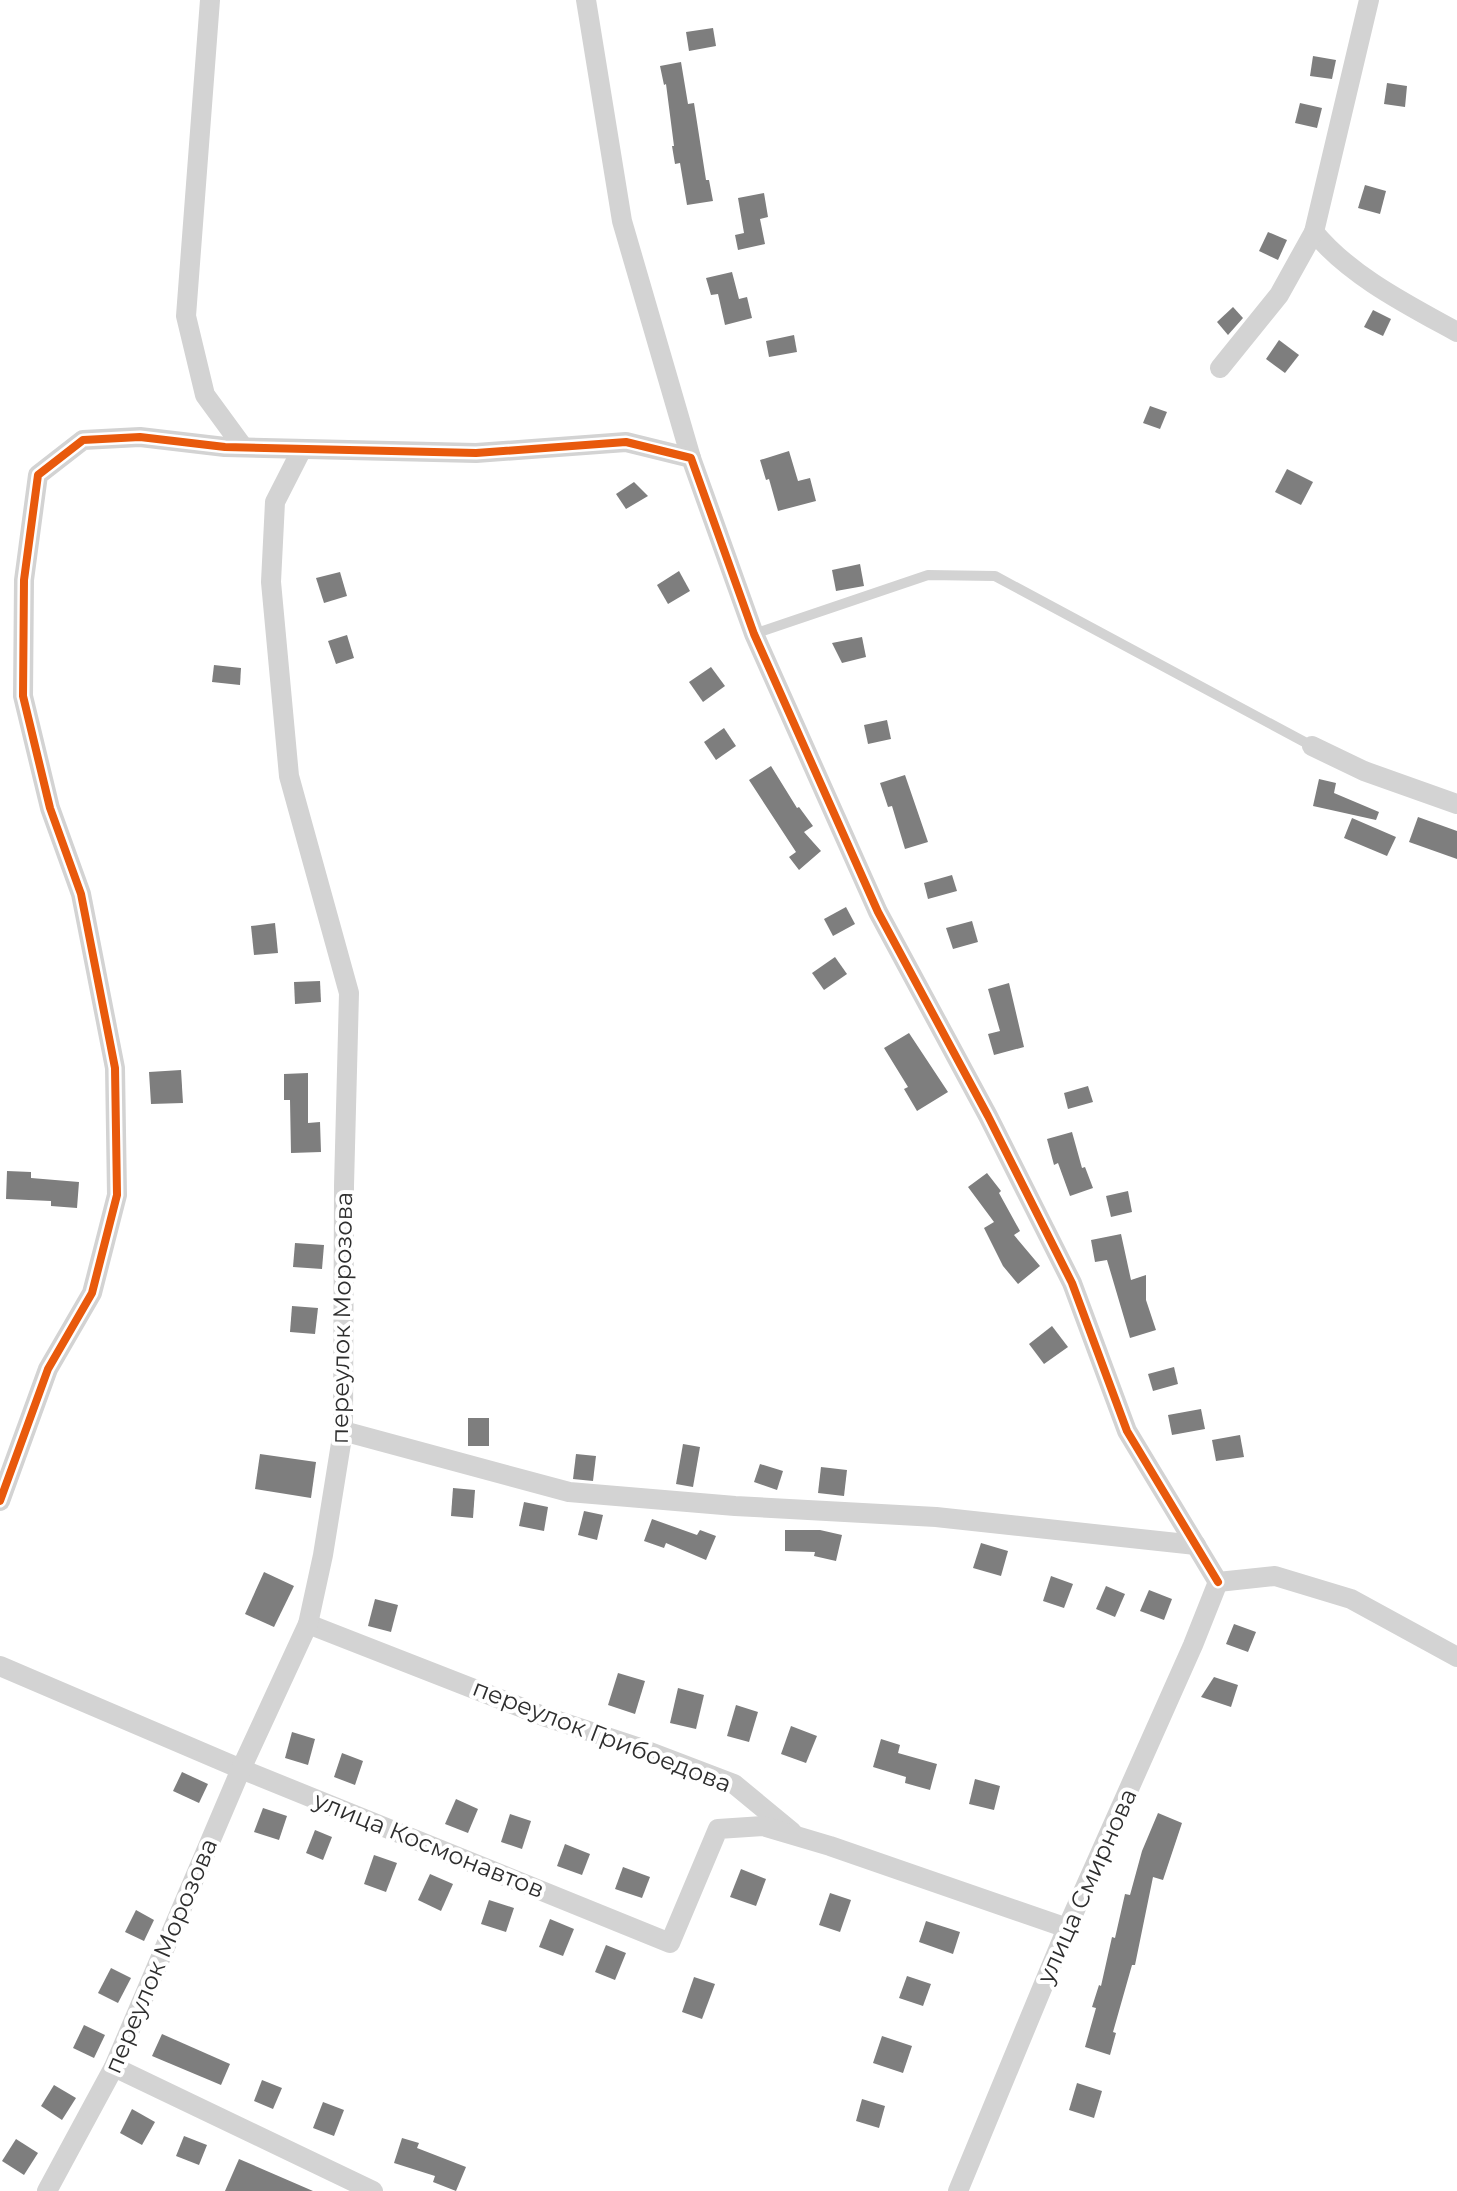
<svg xmlns="http://www.w3.org/2000/svg" width="1457" height="2191" viewBox="0 0 1457 2191" font-family="Montserrat,sans-serif">
<rect width="100%" height="100%" fill="#fff"/>
<g fill="#7e7e7e">
<path d="M713 28 716 46 689 51 686 32Z"/>
<path d="M1313 56 1336 60 1332 79 1310 76Z"/>
<path d="M681 62 688 104 694 103 706 180H709L713 201 687 205 680 163 675 164 672 146H674L666 84 664 85 660 66Z"/>
<path d="M1387 83 1407 86 1405 107 1384 104Z"/>
<path d="M1300 103 1322 108 1317 128 1295 123Z"/>
<path d="M1365 185 1386 191 1380 214 1358 208Z"/>
<path d="M764 193 768 217 760 219 765 244 738 250 735 235 744 233 738 198Z"/>
<path d="M1268 232 1287 240 1278 260 1259 251Z"/>
<path d="M732 272 739 299 747 297 752 318 725 325 718 294 711 295 706 278Z"/>
<path d="M1233 307 1243 318 1228 335 1217 322Z"/>
<path d="M1373 310 1391 319 1383 336 1364 327Z"/>
<path d="M794 335 797 352 769 357 766 341Z"/>
<path d="M1279 340 1299 355 1285 373 1266 359Z"/>
<path d="M1150 406 1167 412 1160 429 1143 423Z"/>
<path d="M789 451 798 481 810 478 816 501 778 511 769 479 766 480 760 460Z"/>
<path d="M1287 469 1313 482 1301 505 1275 492Z"/>
<path d="M634 482 648 496 626 509 616 494Z"/>
<path d="M860 564 864 586 836 591 832 570Z"/>
<path d="M679 571 690 591 668 604 657 585Z"/>
<path d="M340 572 347 596 324 603 316 578Z"/>
<path d="M347 635 354 658 336 664 328 641Z"/>
<path d="M862 637 866 657 842 663 832 643Z"/>
<path d="M214 665 241 668 240 685 212 682Z"/>
<path d="M711 667 725 686 703 702 689 682Z"/>
<path d="M887 720 891 739 868 744 864 725Z"/>
<path d="M724 728 736 746 716 760 704 742Z"/>
<path d="M771 766 797 808 799 807 813 826 804 832 821 851 799 870 789 857 796 852 749 780Z"/>
<path d="M905 775 928 842 905 849 892 806 888 807 880 783Z"/>
<path d="M1319 779 1336 783 1334 793 1379 812 1376 820 1313 806Z"/>
<path d="M1418 817 1457 831V859L1409 842Z"/>
<path d="M1352 818 1396 837 1387 856 1344 838Z"/>
<path d="M952 875 957 891 928 899 924 883Z"/>
<path d="M846 907 855 924 833 936 824 919Z"/>
<path d="M972 921 978 942 953 949 946 928Z"/>
<path d="M275 923 278 953 254 955 251 926Z"/>
<path d="M835 957 847 974 824 990 812 973Z"/>
<path d="M320 981 321 1002 295 1004 294 982Z"/>
<path d="M1009 983 1024 1047 994 1055 988 1034 1000 1031 988 989Z"/>
<path d="M909 1033 948 1092 917 1111 904 1089 908 1087 884 1048Z"/>
<path d="M181 1070 183 1103 151 1104 149 1072Z"/>
<path d="M308 1073V1123L320 1122 321 1152 291 1153 290 1100H284V1074Z"/>
<path d="M1088 1086 1093 1102 1068 1109 1064 1093Z"/>
<path d="M1072 1132 1082 1168 1085 1167 1093 1188 1070 1196 1058 1163 1054 1165 1047 1139Z"/>
<path d="M7 1171 31 1172V1178L79 1182 77 1208 51 1206V1201L6 1199Z"/>
<path d="M987 1173 1001 1191 999 1193 1020 1231 1014 1235 1040 1266 1018 1284 1003 1266 984 1228 994 1222 968 1187Z"/>
<path d="M1128 1191 1132 1212 1111 1217 1106 1196Z"/>
<path d="M1121 1234 1131 1280 1146 1275V1300L1156 1330 1130 1338 1107 1260 1095 1262 1091 1240Z"/>
<path d="M295 1243 324 1245 322 1269 293 1267Z"/>
<path d="M292 1306 318 1308 315 1334 290 1332Z"/>
<path d="M1052 1326 1068 1347 1044 1364 1029 1344Z"/>
<path d="M1174 1367 1178 1384 1153 1391 1148 1374Z"/>
<path d="M1201 1409 1205 1429 1172 1435 1168 1415Z"/>
<rect x="468" y="1418" width="21" height="28"/>
<path d="M1240 1435 1244 1457 1216 1461 1212 1440Z"/>
<path d="M683 1444 700 1447 693 1487 676 1484Z"/>
<path d="M260 1454 316 1462 311 1498 255 1489Z"/>
<path d="M576 1454 596 1456 593 1481 573 1479Z"/>
<path d="M760 1464 783 1471 777 1490 754 1482Z"/>
<path d="M821 1467 847 1470 844 1496 818 1493Z"/>
<path d="M453 1488 475 1490 473 1518 451 1516Z"/>
<path d="M524 1502 548 1507 544 1531 519 1526Z"/>
<path d="M584 1511 603 1515 597 1540 578 1535Z"/>
<path d="M652 1519 697 1535 700 1530 716 1536 706 1560 666 1543 664 1548 644 1541Z"/>
<path d="M785 1530H820L842 1535 836 1561 814 1556 815 1552 785 1551Z"/>
<path d="M981 1543 1008 1551 1001 1576 973 1568Z"/>
<path d="M264 1572 294 1586 274 1627 245 1614Z"/>
<path d="M1051 1576 1073 1584 1064 1608 1043 1601Z"/>
<path d="M1106 1586 1125 1594 1115 1617 1096 1609Z"/>
<path d="M1149 1590 1172 1599 1164 1620 1140 1611Z"/>
<path d="M375 1599 398 1605 391 1632 368 1626Z"/>
<path d="M1234 1624 1256 1632 1248 1652 1226 1644Z"/>
<path d="M618 1673 645 1681 635 1714 608 1705Z"/>
<path d="M1214 1677 1238 1685 1231 1707 1201 1697Z"/>
<path d="M678 1688 704 1695 696 1729 670 1723Z"/>
<path d="M736 1705 758 1712 749 1742 727 1736Z"/>
<path d="M791 1726 817 1736 806 1763 781 1754Z"/>
<path d="M292 1732 315 1739 308 1765 285 1758Z"/>
<path d="M881 1739 900 1745 898 1753 937 1764 930 1790 905 1783 906 1777 873 1767Z"/>
<path d="M342 1753 363 1761 355 1785 334 1777Z"/>
<path d="M182 1772 208 1784 199 1803 173 1791Z"/>
<path d="M975 1779 1000 1786 994 1810 969 1804Z"/>
<path d="M456 1799 478 1809 468 1833 445 1824Z"/>
<path d="M263 1808 287 1816 279 1840 254 1832Z"/>
<path d="M1158 1813 1182 1823 1163 1880 1153 1877 1135 1965H1132L1113 2032 1116 2033 1110 2055 1085 2047 1096 2008 1092 2007 1099 1985 1101 1986 1112 1937 1115 1938 1125 1894 1130 1895 1142 1851Z"/>
<path d="M510 1814 531 1821 522 1849 501 1842Z"/>
<path d="M315 1830 332 1837 323 1860 306 1853Z"/>
<path d="M565 1844 590 1854 582 1875 557 1866Z"/>
<path d="M374 1855 397 1863 386 1892 364 1884Z"/>
<path d="M623 1867 650 1877 642 1898 615 1889Z"/>
<path d="M741 1869 766 1879 756 1906 730 1897Z"/>
<path d="M430 1874 453 1884 441 1911 418 1900Z"/>
<path d="M830 1893 851 1900 840 1932 819 1925Z"/>
<path d="M489 1900 514 1908 506 1932 481 1924Z"/>
<path d="M136 1910 154 1920 144 1941 125 1932Z"/>
<path d="M550 1919 574 1929 563 1956 539 1947Z"/>
<path d="M926 1921 960 1932 953 1954 919 1942Z"/>
<path d="M606 1945 626 1953 615 1980 595 1972Z"/>
<path d="M111 1968 131 1978 118 2003 98 1993Z"/>
<path d="M907 1976 931 1984 923 2006 899 1998Z"/>
<path d="M694 1977 715 1984 702 2019 682 2012Z"/>
<path d="M84 2025 105 2035 94 2058 73 2048Z"/>
<path d="M162 2034 230 2064 221 2085 152 2056Z"/>
<path d="M882 2036 912 2046 903 2073 873 2063Z"/>
<path d="M262 2080 282 2088 273 2109 254 2101Z"/>
<path d="M1077 2083 1102 2091 1094 2118 1069 2110Z"/>
<path d="M54 2085 76 2098 62 2120 41 2106Z"/>
<path d="M862 2099 885 2106 879 2128 856 2121Z"/>
<path d="M323 2102 344 2110 334 2136 313 2128Z"/>
<path d="M132 2109 155 2122 142 2145 120 2133Z"/>
<path d="M184 2136 207 2145 199 2165 176 2156Z"/>
<path d="M402 2138 419 2143 417 2148 466 2167 456 2191 433 2182 435 2176 394 2163Z"/>
<path d="M16 2139 38 2153 24 2175 2 2161Z"/>
<path d="M239 2159 313 2191H225Z"/>
</g>
<g fill="none" stroke-linecap="round" stroke-linejoin="round">
<path stroke="#d3d3d3" stroke-width="10" d="M754 634 928 575 995 576 1312 746"/>
<g stroke="#d3d3d3" stroke-width="20">
<path d="M210 0 186 316 205 395 243 447"/>
<path d="M586 0 622 221 691 458"/>
<path d="M1369 0 1314 232C1350 276 1408 305 1457 332"/>
<path d="M1220 368 1279 295 1314 232"/>
<path d="M1312 746 1364 771 1457 804"/>
<path d="M343 1431 569 1492 735 1506 936 1517 1196 1545"/>
<path d="M0 1501 48 1369 92 1293 117 1195 115 1068 81 894 50 808 23 696 24 580 38 475 83 440 140 437 225 447 476 453 626 442 691 458 754 634 878 912 988 1116 1072 1283 1127 1431 1218 1582"/>
<path d="M1218 1582 1275 1576 1351 1599 1457 1657"/>
<path d="M308 1624 543 1716 637 1747 734 1784 792 1832"/>
<path d="M0 1666 241 1769 670 1943 718 1829 763 1826 830 1846 1067 1928"/>
<path d="M114 2067 373 2191"/>
<path d="M47 2191 114 2067 241 1769 308 1624 323 1555 343 1431 344 1186 349 993 289 776 271 582 275 502 302 449"/>
<path d="M958 2191 1067 1928 1193 1645 1218 1582"/>
</g>
<defs>
<path id="cycleway" d="M0 1501 48 1369 92 1293 117 1195 115 1068 81 894 50 808 23 696 24 580 38 475 83 440 140 437 225 447 476 453 626 442 691 458 754 634 878 912 988 1116 1072 1283 1127 1431 1218 1582"/>
</defs>
<use href="#cycleway" stroke="#fff" stroke-width="13"/>
<use href="#cycleway" stroke="#e8590c" stroke-width="8"/>
</g>
<g text-anchor="middle" stroke-width="8" stroke-linejoin="round" paint-order="stroke">
<g font-size="24" fill="#2e2e2e" stroke="#fff">
<text transform="translate(342 1318) rotate(-89)" y="8">переулок Морозова</text>
<text transform="translate(602 1736) rotate(21)" y="8">переулок Грибоедова</text>
<text transform="translate(429 1845) rotate(22)" y="8">улица Космонавтов</text>
<text transform="translate(1087 1886) rotate(-66)" y="8">улица Смирнова</text>
<text transform="translate(161 1956) rotate(-67)" y="8">переулок Морозова</text>
</g>
</g>
</svg>
